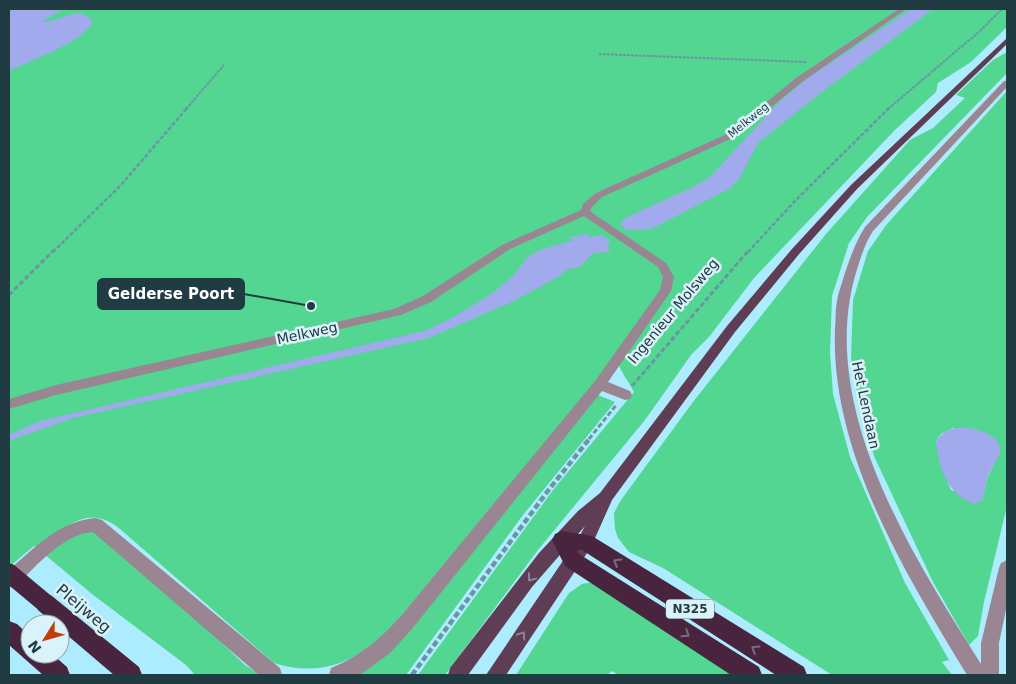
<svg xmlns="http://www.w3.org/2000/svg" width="1016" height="684" viewBox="0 0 1016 684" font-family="'DejaVu Sans',sans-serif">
<rect width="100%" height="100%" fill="#adecfe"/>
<g fill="#52d692" fill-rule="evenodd">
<path d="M61 9H1007V27L971 62 938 83 936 92 895 130 754 278 709 337 691 355 645 420 538 550 445 675H418L553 490 634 392C629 382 622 374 618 363L673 278 665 264 660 267 664 275 662 288 602 374 396 622C363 659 324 679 274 663L120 529C88 502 64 528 38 549L34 546 9 567V40Z"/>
<path d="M1007 52V73L867 217 849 243 832 296 830 353 833 394 850 457 905 583 949 660 942 662 952 675H832L663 568 629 552 618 538 615 529 614 513 621 500 693 402 826 234 910 140 933 128 965 98 956 95 993 60Z"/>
<path d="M1007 91V506L984 602 978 636 969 645 933 582 874 456 858 399 851 359 853 300 868 251 887 224ZM953 428 1000 452 988 476 982 500 951 490 943 469 936 441 941 434Z"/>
<path d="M598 395 615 402 523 515 406 675H352L365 669Z"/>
<path d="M97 531 187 610 245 665 260 675H195L186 665 92 594 44 554 77 532Z"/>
<path d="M593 582 610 588 747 675H618L612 671 607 675H516L569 593 582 584Z"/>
</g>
<g fill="#a0aaed">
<path d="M9 9H62L43 22C56 24 82 2 92 22 86 41 27 62 9 71Z"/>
<path d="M911 9H933L818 95 758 143 739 179 729 189 651 229 627 230 620 225 625 218 693 187 710 177 781 100 811 76Z"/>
<path d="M586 234 591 237 602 235 610 241 607 248 611 252 593 253 581 266 566 270 560 276 514 301 429 338 73 418 9 441V435L40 421 424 331C450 321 493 295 513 276 520 269 522 261 531 255 545 247 560 244 575 240L567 238Z"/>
<path d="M964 427C976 429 1002 434 1000 452 999 458 992 467 989 473 986 481 985 492 982 500L975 504C947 495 939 468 936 441 943 431 951 428 964 427Z"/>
</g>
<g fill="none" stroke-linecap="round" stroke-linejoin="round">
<g stroke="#6996a2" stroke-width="2" stroke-dasharray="3 1" stroke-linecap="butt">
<path d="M599 54 806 62"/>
<path d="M186 109 224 65"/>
<path d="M888 109 980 31 1002 9"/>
</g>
<g stroke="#6996a2" stroke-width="2.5" stroke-dasharray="4 2" stroke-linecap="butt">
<path d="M53 252 121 185 187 108"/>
<path d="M748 252 795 201 889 108"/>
</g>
<g stroke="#6996a2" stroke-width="3" stroke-dasharray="5 2.5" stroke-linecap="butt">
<path d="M9 295 54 250"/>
<path d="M632 386 749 250"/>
<path d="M589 439 617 404"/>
</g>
<path stroke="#6996a2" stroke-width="4.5" stroke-dasharray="6 3" stroke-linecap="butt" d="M412 675 547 492 590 438"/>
<g fill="#9a8693" fill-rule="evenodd">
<path d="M899 9H906L802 82 735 137 602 197 592 207 590 211 594 214 666 263 674 277 671 291 608 382 630 391 632 395 630 399 625 400 602 391 412 629 390 653 364 672 359 675H329L331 668C359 657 380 639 400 617L595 381 660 290 663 277 658 267 584 216 510 249 431 302 401 315 56 395 9 409V399L56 385 394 309 423 296 502 245 581 210 583 204 596 193 729 133 796 78Z"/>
<path d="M1004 81H1007V87L873 231C864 245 860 260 855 276 818 410 913 556 981 664V643L999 568 1001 563 1007 560V605L999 643V675H967C905 573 830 452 835 328 836 319 835 310 837 301 838 293 842 284 844 276 850 258 855 243 865 227Z"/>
<path d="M96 518 102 520 280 668 282 675H259L93 532C63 534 36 566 16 586L9 587V570C34 548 61 520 96 518Z"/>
</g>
<path fill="#5e3d55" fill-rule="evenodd" d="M1007 38V44L857 189 800 253 735 332 612 500 591 547 506 675H486L579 537 585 526 532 587 468 675H448L450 668 539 553 578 511 600 493 727 326 792 249 851 185Z"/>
<g fill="#48243f" fill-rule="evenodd">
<path d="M562 531 592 536 804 667 807 675H776L582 550H577L579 554 759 667 762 675H731L565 566 552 540 555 534Z"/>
<path d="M45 593 52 596 139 667 142 675H114L60 629V624H54L38 610 35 603 38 596Z"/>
<path d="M9 621 17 624 30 636V654H52L67 667 70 675H43L9 645Z"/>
</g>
<path stroke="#48243f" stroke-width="19" d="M9 573 45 603"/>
</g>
<defs><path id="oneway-chevron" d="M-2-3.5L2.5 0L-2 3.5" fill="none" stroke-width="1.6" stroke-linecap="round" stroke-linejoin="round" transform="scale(1.25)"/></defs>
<g stroke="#7b6c80">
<use href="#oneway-chevron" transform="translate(617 562) rotate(-148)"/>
<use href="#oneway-chevron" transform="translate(686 634) rotate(33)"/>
<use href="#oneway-chevron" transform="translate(755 649) rotate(-148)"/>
</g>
<g stroke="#908597">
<use href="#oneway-chevron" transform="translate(531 578) rotate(127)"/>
<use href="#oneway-chevron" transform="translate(522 635) rotate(-56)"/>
</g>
<g text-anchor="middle" stroke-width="5" stroke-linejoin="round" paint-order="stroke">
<g font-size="11" fill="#213b42" stroke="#daf2f9">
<text transform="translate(748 120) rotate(-39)" y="4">Melkweg</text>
</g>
<rect fill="#daf2f9" stroke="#587279" stroke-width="1" x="666" y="599.5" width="48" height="19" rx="4"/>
<g font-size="12" font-weight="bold" fill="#213b42">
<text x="690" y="613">N325</text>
</g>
<g font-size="14" fill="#213b42" stroke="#daf2f9">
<text transform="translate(673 311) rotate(-50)" y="5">Ingenieur Molsweg</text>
<text transform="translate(307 333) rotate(-12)" y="5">Melkweg</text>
<text transform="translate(866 405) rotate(78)" y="5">Het Lendaan</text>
</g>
<g font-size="16" fill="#213b42" stroke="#daf2f9">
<text transform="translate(84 608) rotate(40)" y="6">Pleijweg</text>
</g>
</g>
<path fill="none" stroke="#213b42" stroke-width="2" d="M311 306L244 294"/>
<circle fill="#213b42" stroke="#daf2f9" stroke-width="2" cx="311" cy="306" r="5"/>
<rect fill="#213b42" stroke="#213b42" stroke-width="2" x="98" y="279" width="146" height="30" rx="5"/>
<g font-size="15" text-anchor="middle" font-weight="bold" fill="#fff">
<text x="171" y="299">Gelderse Poort</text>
</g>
<rect width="1016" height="684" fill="none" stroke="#213b42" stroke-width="20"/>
<g transform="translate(45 639) rotate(233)"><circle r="24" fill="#daf2f9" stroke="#90a9b0"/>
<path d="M0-4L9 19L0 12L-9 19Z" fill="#c43c08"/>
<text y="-8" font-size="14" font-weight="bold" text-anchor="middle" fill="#213b42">N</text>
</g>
</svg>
